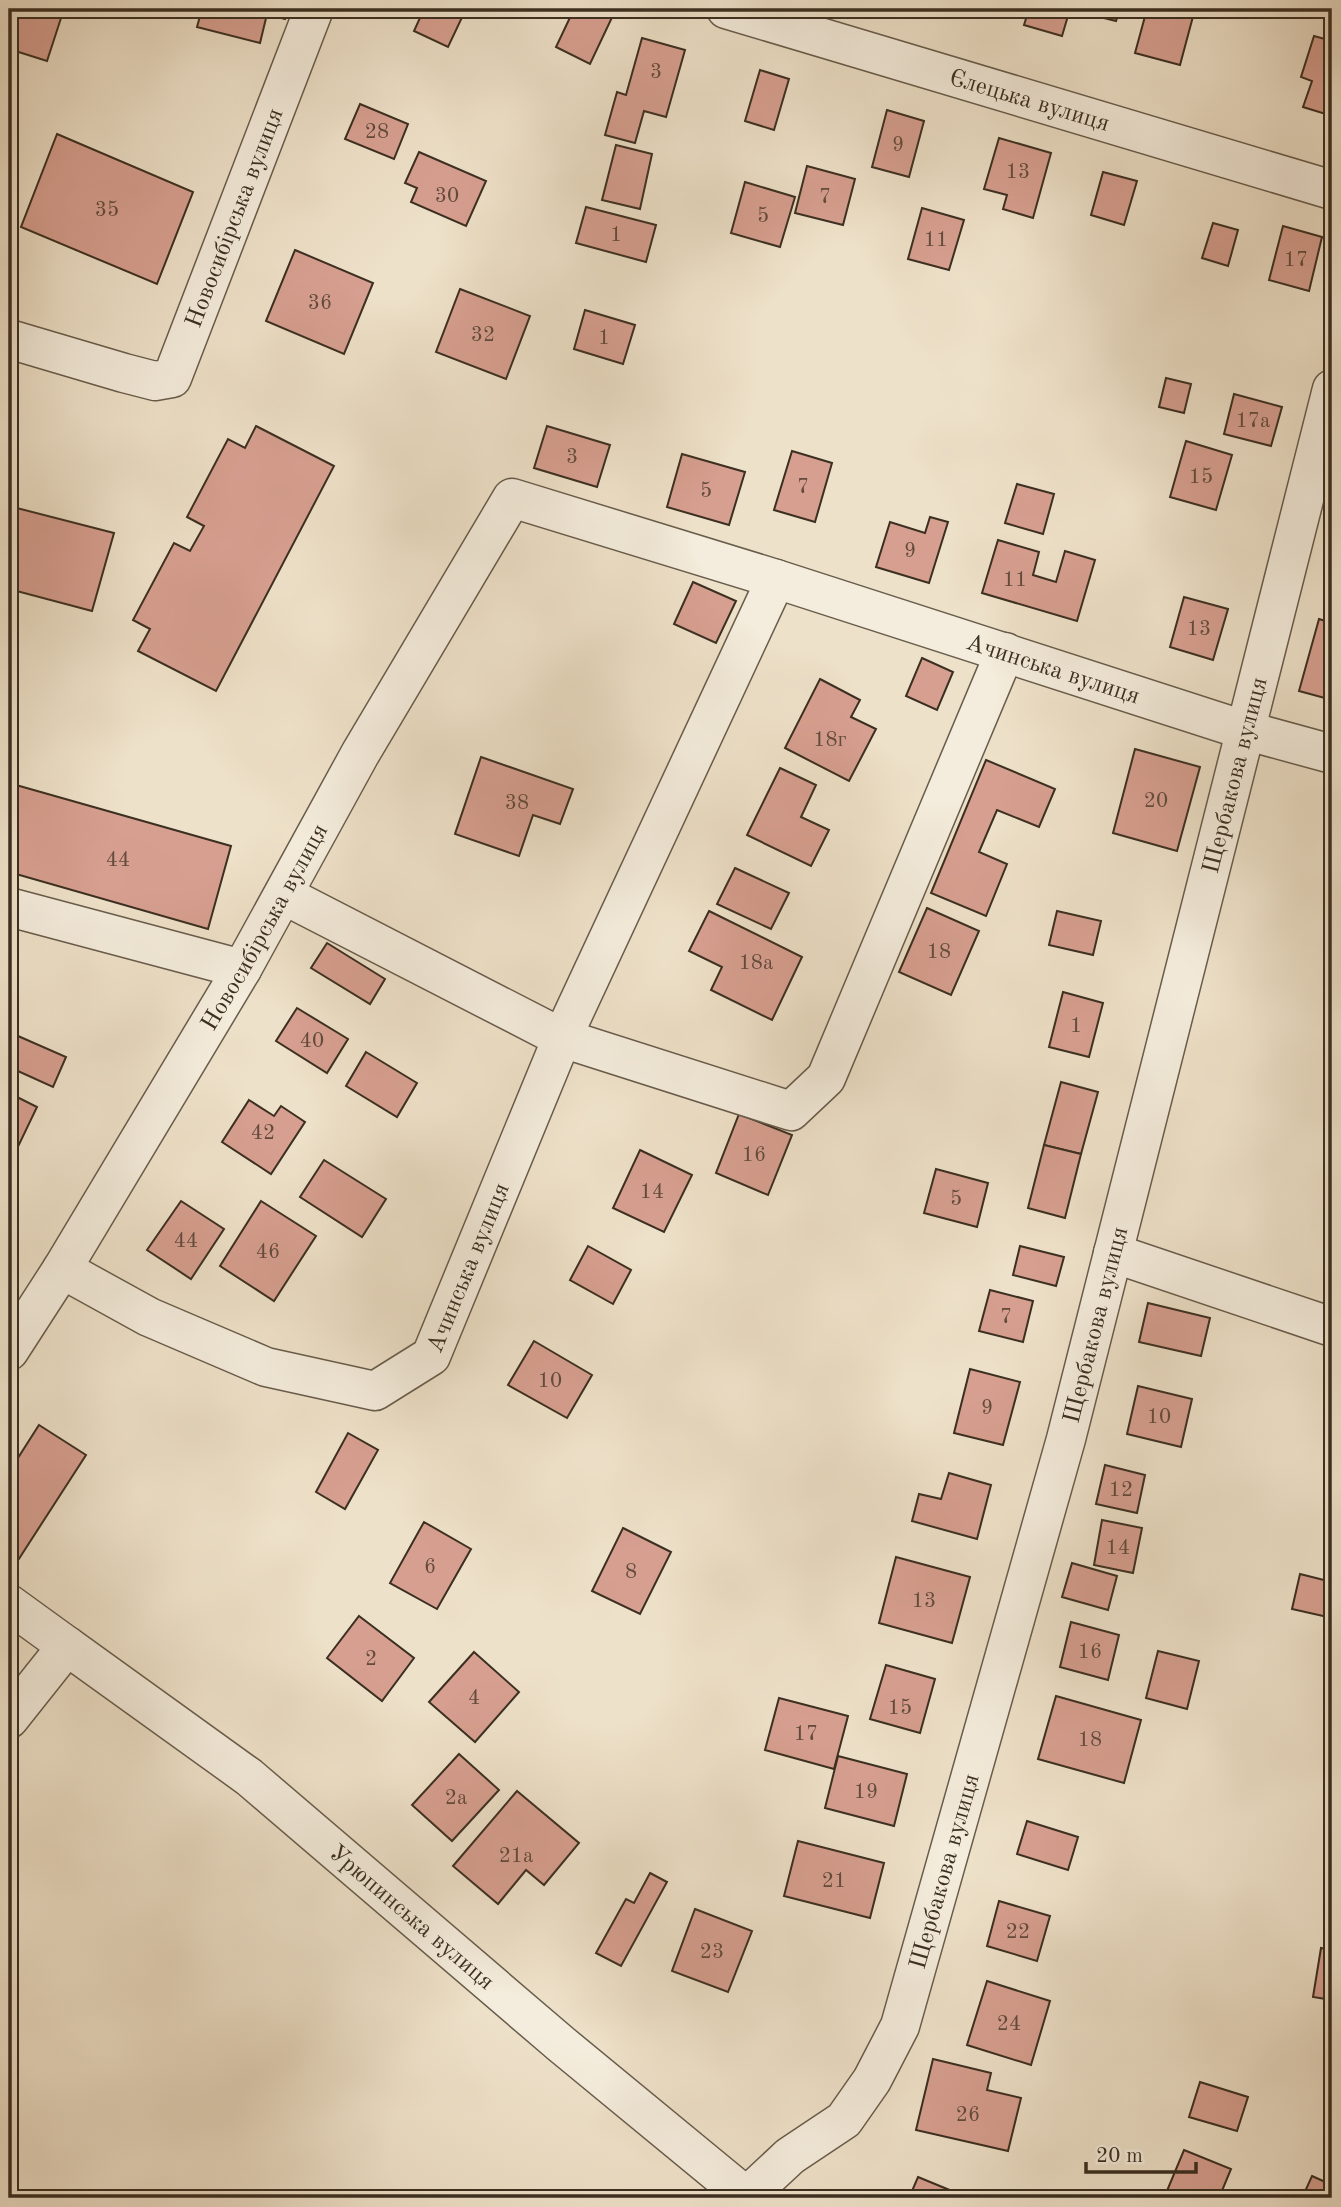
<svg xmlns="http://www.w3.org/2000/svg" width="1341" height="2207" viewBox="0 0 1341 2207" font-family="'Old Standard TT',serif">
<rect width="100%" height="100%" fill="#eee1c9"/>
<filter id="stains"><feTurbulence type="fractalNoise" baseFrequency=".00286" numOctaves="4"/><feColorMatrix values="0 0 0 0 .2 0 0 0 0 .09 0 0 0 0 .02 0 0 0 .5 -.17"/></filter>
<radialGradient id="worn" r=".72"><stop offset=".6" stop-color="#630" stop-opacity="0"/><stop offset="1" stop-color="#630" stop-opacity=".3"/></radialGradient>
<g fill="#d79f90" stroke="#3b2f21" stroke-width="2">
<path d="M9 9H53L63 12 47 61 9 49Z"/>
<path d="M202 9H288L285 19 267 14 260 43 197 27Z"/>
<path d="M424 9H466L448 47 414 31Z"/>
<path d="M574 9H616L590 64 556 47Z"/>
<path d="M1029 9H1070L1062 36 1024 25Z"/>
<path d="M1089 9H1120L1116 21 1088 14Z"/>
<path d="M1147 9H1195L1180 65 1135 53Z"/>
<path d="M1314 36 1332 41V116L1303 107 1312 81 1301 77Z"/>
<path d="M642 38 685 50 666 117 644 111 635 143 605 135 617 92 626 95Z"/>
<path d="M760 70 789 79 774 130 745 121Z"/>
<path d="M360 104 408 124 394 159 345 139Z"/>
<path d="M887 110 924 121 909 177 872 167Z"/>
<path d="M57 134 193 192 157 284 21 227Z"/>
<path d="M999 138 1051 153 1033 218 1003 209 1007 195 984 189Z"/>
<path d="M616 145 652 154 640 209 602 200Z"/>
<path d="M419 152 486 181 466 226 411 202 417 188 405 183Z"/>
<path d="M807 166 855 179 843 225 795 213Z"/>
<path d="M1103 172 1137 181 1124 225 1091 215Z"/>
<path d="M745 182 795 197 780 247 731 233Z"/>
<path d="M586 207 656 225 646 262 576 243Z"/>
<path d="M922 208 964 220 949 270 908 259Z"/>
<path d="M1213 223 1238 230 1228 266 1202 258Z"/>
<path d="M1283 226 1322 237 1309 291 1269 280Z"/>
<path d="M295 250 373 283 344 354 266 321Z"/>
<path d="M460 289 530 316 506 379 436 352Z"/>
<path d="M585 310 635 325 623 364 574 349Z"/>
<path d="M1166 378 1191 384 1184 413 1159 407Z"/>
<path d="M1234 394 1282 407 1271 446 1224 434Z"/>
<path d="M256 426 334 466 216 691 138 651 150 629 133 620 174 543 190 551 204 526 187 517 228 439 245 448Z"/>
<path d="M547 426 610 445 597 487 534 468Z"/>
<path d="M1186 441 1232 455 1216 510 1170 497Z"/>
<path d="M792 451 832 463 815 522 774 510Z"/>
<path d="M682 454 745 472 729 525 667 507Z"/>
<path d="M1017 484 1054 494 1043 534 1005 523Z"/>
<path d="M9 506 114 533 92 611 9 589Z"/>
<path d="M930 517 948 522 929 583 876 567 890 522 925 533Z"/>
<path d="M998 540 1039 552 1033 575 1056 582 1065 551 1095 560 1077 621 982 593Z"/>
<path d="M693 582 736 601 716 643 674 624Z"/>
<path d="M1184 597 1228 609 1213 660 1170 647Z"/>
<path d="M1319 619 1332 623V700L1299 691Z"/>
<path d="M922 658 953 672 937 710 906 696Z"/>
<path d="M820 679 860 700 851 717 876 729 849 781 785 748Z"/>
<path d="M1135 749 1200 767 1177 851 1113 833Z"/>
<path d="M481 757 573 789 560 824 533 815 519 856 455 834Z"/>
<path d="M986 760 1055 789 1039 827 997 810 979 852 1007 864 986 916 931 893Z"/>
<path d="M780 768 816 785 801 817 829 830 811 866 747 835Z"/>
<path d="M9 783 231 846 208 929 9 872Z"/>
<path d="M735 868 789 893 771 929 717 904Z"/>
<path d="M927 908 979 931 951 995 899 972Z"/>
<path d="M709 911 802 957 772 1020 711 990 722 967 689 951Z"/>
<path d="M1057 911 1101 921 1093 955 1049 945Z"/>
<path d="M327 943 385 979 370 1004 311 968Z"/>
<path d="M1063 992 1103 1003 1089 1057 1049 1047Z"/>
<path d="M297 1008 348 1039 327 1073 276 1041Z"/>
<path d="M18 1036 66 1057 53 1087 9 1067V1057Z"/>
<path d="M366 1052 417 1083 397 1117 346 1086Z"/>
<path d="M1061 1082 1098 1092 1081 1154 1044 1145Z"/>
<path d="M9 1093 37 1107 15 1153 9 1150Z"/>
<path d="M249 1100 274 1116 281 1106 305 1122 271 1174 222 1142Z"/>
<path d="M739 1114 792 1135 768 1195 716 1173Z"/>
<path d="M1044 1145 1081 1154 1065 1218 1028 1208Z"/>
<path d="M640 1150 692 1175 664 1232 613 1208Z"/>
<path d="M324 1160 386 1199 362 1237 300 1197Z"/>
<path d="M936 1169 988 1183 977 1227 924 1213Z"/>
<path d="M181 1201 224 1229 191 1279 147 1250Z"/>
<path d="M261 1201 316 1236 274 1301 220 1266Z"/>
<path d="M588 1246 631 1270 613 1304 570 1280Z"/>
<path d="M1020 1246 1064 1257 1056 1286 1013 1275Z"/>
<path d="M990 1290 1033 1301 1023 1342 979 1331Z"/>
<path d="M1148 1303 1210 1318 1201 1356 1139 1342Z"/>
<path d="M534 1341 592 1375 567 1418 508 1385Z"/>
<path d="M970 1369 1020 1382 1003 1445 954 1433Z"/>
<path d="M1138 1386 1192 1399 1181 1447 1127 1434Z"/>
<path d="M39 1425 86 1455 13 1568 9 1565V1472Z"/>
<path d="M348 1433 378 1450 345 1509 316 1492Z"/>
<path d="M1105 1465 1145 1475 1137 1513 1096 1504Z"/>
<path d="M949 1473 991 1485 977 1539 912 1521 919 1494 941 1499Z"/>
<path d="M1102 1520 1142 1528 1133 1573 1094 1565Z"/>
<path d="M424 1522 471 1549 437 1609 390 1583Z"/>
<path d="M623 1528 671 1552 640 1614 592 1591Z"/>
<path d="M896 1557 970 1577 952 1643 879 1623Z"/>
<path d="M1072 1563 1117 1576 1108 1610 1062 1597Z"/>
<path d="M1300 1574 1332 1582V1618L1292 1609Z"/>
<path d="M359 1616 414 1658 382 1701 327 1658Z"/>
<path d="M1071 1622 1119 1635 1108 1680 1060 1667Z"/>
<path d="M1158 1651 1199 1661 1187 1709 1146 1698Z"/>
<path d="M474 1652 519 1692 475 1742 429 1702Z"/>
<path d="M886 1665 935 1679 920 1733 870 1719Z"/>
<path d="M1056 1696 1141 1720 1124 1783 1038 1759Z"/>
<path d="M779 1698 848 1716 834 1769 765 1750Z"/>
<path d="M459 1754 499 1790 452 1841 412 1805Z"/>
<path d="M838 1756 907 1774 894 1826 825 1808Z"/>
<path d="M517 1791 579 1843 544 1885 526 1870 498 1904 453 1866Z"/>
<path d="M1027 1821 1078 1837 1068 1870 1017 1854Z"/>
<path d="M798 1841 884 1863 870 1918 784 1896Z"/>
<path d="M650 1873 667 1882 621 1966 596 1953 626 1899 634 1903Z"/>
<path d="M999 1901 1050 1916 1037 1961 987 1946Z"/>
<path d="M695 1909 752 1931 728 1992 672 1971Z"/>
<path d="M1321 1948 1332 1950V2000L1313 1997Z"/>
<path d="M987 1981 1050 2001 1031 2065 967 2045Z"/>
<path d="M933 2059 991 2073 987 2090 1021 2098 1008 2151 916 2130Z"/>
<path d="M1200 2082 1248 2097 1237 2131 1189 2117Z"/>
<path d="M1184 2150 1231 2169 1219 2198H1164Z"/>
<path d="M1312 2176 1332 2185V2198H1302Z"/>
<path d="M918 2177 969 2198H909Z"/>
</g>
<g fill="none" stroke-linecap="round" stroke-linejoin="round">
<defs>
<g id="minor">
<path id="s1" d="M726 9 1332 190"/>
<path id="s2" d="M9 339 124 373 155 381 172 378 314 9"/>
<path d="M284 895 562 1038 791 1111 826 1078 1005 652"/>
<path d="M9 907 242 969"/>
<path d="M1113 1253 1332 1327"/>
<path id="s3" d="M62 1269 149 1317 266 1367 375 1391 431 1356 562 1038 776 579"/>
<path id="s4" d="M9 1351 62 1269 242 969 360 754 512 498 776 579 1244 730 1332 754"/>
<path d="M9 1604 67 1646 9 1719"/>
<path id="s5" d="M67 1646 249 1777 561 2044 748 2198"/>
<path id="s6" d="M745 2198 790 2156 844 2120 872 2080 900 2026 1066 1439 1332 389"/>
</g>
</defs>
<use href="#minor" stroke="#685c4b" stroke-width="41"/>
<use href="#minor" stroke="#f4ecdc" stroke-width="38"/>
</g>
<g text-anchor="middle" stroke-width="5" stroke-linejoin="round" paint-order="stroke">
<g font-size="21" fill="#624b3d">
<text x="656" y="78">3</text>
<text x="377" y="138">28</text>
<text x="898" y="151">9</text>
<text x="1018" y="178">13</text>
<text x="447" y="202">30</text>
<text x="825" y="203">7</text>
<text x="107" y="216">35</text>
<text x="763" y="222">5</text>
<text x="616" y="241">1</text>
<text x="936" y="246">11</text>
<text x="1296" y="266">17</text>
<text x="320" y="309">36</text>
<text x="483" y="341">32</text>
<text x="604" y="344">1</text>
<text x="1253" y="427">17а</text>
<text x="572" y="463">3</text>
<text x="1201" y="483">15</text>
<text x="803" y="493">7</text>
<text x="706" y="497">5</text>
<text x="910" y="557">9</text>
<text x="1015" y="586">11</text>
<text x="1199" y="635">13</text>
<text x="830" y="746">18г</text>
<text x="1156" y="807">20</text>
<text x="517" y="809">38</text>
<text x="118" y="866">44</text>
<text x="939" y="958">18</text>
<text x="756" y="969">18а</text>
<text x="1076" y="1032">1</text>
<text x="312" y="1047">40</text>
<text x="263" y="1139">42</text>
<text x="754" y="1161">16</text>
<text x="652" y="1198">14</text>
<text x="956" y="1205">5</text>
<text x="186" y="1247">44</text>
<text x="268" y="1258">46</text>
<text x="1006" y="1323">7</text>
<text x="550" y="1387">10</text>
<text x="987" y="1414">9</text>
<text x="1159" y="1423">10</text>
<text x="1121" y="1496">12</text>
<text x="1118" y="1554">14</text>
<text x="430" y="1573">6</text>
<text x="631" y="1578">8</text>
<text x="924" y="1607">13</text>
<text x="1090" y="1658">16</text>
<text x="371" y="1665">2</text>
<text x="474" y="1704">4</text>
<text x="900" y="1714">15</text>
<text x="806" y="1740">17</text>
<text x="1090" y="1746">18</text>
<text x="866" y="1798">19</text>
<text x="456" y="1804">2а</text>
<text x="516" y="1862">21а</text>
<text x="834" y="1887">21</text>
<text x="1018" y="1938">22</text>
<text x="712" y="1958">23</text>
<text x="1009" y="2030">24</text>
<text x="968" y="2121">26</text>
</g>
<g font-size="24" fill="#3b2f21" stroke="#f4ecdc">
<text dy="8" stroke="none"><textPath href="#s1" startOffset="317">Єлецька вулиця</textPath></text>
<text dy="8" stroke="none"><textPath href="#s2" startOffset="341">Новосибірська вулиця</textPath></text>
<text dy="8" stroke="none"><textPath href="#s4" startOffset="1558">Ачинська вулиця</textPath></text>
<text dy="8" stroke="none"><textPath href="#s6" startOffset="1531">Щербакова вулиця</textPath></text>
<text dy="8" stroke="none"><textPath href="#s4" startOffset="495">Новосибірська вулиця</textPath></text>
<text dy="8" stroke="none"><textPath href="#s3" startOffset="500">Ачинська вулиця</textPath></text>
<text dy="8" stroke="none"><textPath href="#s6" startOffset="964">Щербакова вулиця</textPath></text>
<text dy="8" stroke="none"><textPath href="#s6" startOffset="397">Щербакова вулиця</textPath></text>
<text dy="8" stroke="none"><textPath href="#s5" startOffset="439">Урюпинська вулиця</textPath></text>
</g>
</g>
<rect width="1341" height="2207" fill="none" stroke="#eee1c9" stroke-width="35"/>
<rect x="10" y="10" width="1320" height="2186" fill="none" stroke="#3b2f21" stroke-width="3.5"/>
<rect x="18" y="18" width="1306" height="2172" fill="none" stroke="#3b2f21" stroke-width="2"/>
<path d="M1086 2162v10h110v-10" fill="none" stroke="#3b2f21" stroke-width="3.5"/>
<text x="1096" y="2162" font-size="21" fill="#3b2f21" stroke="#f4ecdc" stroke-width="5" paint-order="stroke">20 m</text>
<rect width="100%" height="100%" filter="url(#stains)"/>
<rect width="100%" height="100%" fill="url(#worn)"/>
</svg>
